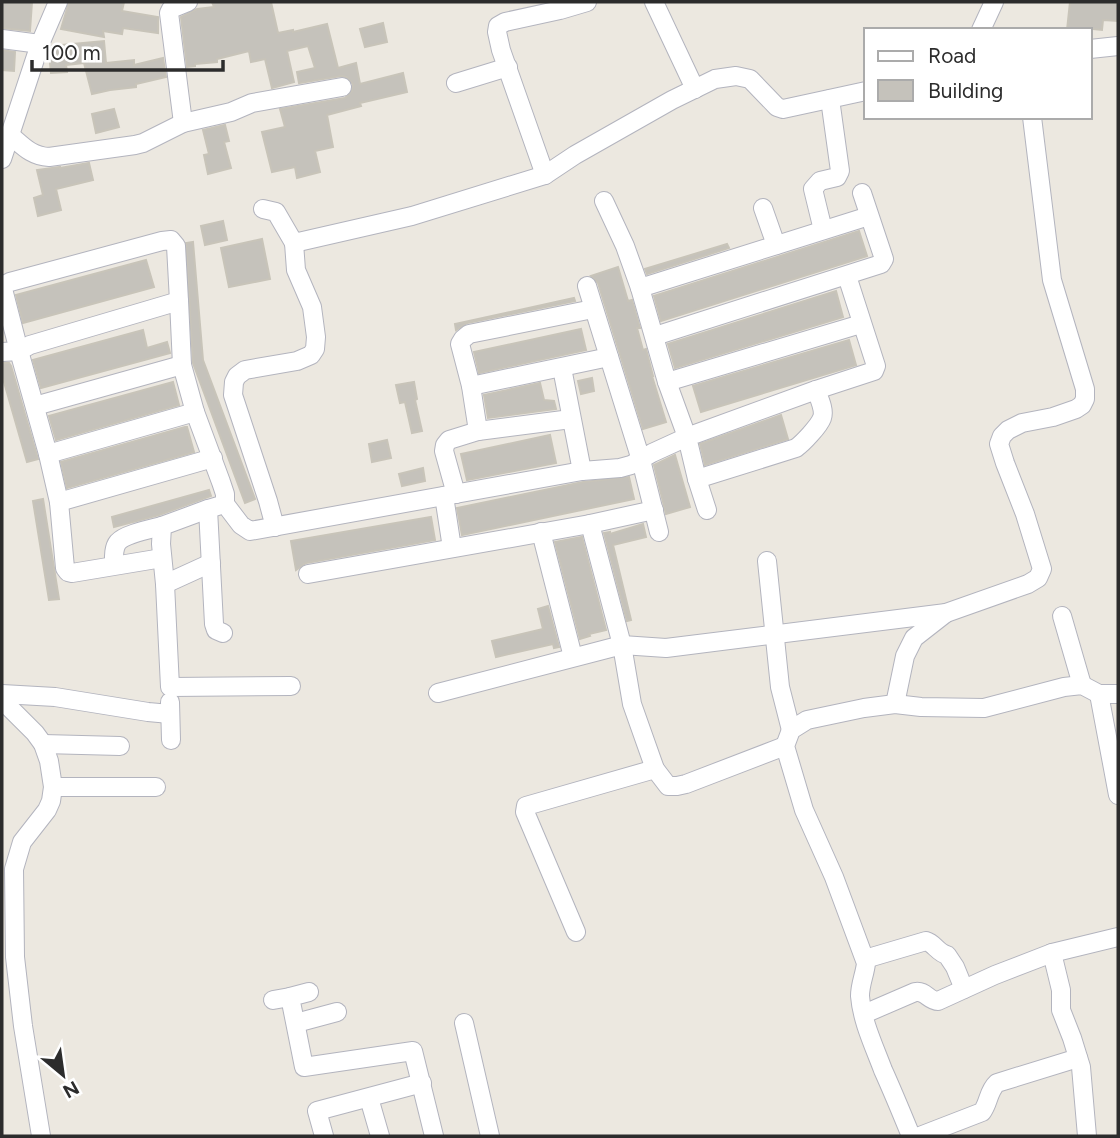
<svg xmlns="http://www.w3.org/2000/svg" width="1120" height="1138" viewBox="0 0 1120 1138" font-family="Figtree,sans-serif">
<rect width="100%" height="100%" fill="#ece8e0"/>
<g fill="#c5c2bb" stroke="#c8c4b9" stroke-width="2">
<path d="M2 2H32L30 31 2 28Z"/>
<path d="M69 2H124L122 11 158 17V33L123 28 122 34 103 31 104 37 61 29Z"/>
<path d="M212 2H271L278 33 293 30V32L327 24 338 68 356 63 360 84 403 73 407 92 360 103 361 106 327 115 333 147 315 151 320 172 297 178 295 167 272 172 262 132 285 127 280 109 345 98 352 91 353 84 346 77 341 76 299 83 297 72 315 68 308 46 287 51 294 82 272 88 265 59 251 62 249 51 217 59V62L195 64V66L187 67 181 17 197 9 214 7Z"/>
<path d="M1070 2H1118V21L1103 20 1102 30 1083 28V30H1067Z"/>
<path d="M383 23 387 42 365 47 360 29Z"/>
<path d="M104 41 106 63 134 60V65L163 58 166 77 136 84V87L110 90 92 94 84 63 66 65 67 72 51 73 49 53 51 46Z"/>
<path d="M2 50 15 52 14 71 2 70Z"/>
<path d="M114 109 119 127 96 133 92 114Z"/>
<path d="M225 125 229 141 224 142 231 168 208 174 204 155 209 154 203 130Z"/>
<path d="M89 163 93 180 56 189 61 210 38 216 34 198 43 195 37 170 60 167V168Z"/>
<path d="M223 221 227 240 205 245 201 226Z"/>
<path d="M859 231 867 256 661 321 654 296Z"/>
<path d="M262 239 270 279 229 287 221 248Z"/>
<path d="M193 242 203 360 255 499 245 503 193 363 186 243Z"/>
<path d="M727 244 729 248 647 274 645 269Z"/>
<path d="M146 260 154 287 23 323 16 295Z"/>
<path d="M618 267 628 301 632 300 640 328H637L643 350 646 349 653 376H652L666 422 643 429 598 283 591 276Z"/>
<path d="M836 291 843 317 675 368 668 344Z"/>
<path d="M574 298 575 301 467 323 456 330 455 324Z"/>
<path d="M581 329 586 350 479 373 474 352Z"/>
<path d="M143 330 147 348 167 342 170 353 41 388 33 360Z"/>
<path d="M849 340 856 365 701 412 693 386Z"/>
<path d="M2 363H9L11 366 38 459 27 462 2 375Z"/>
<path d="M592 378 594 391 581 394 578 381Z"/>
<path d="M173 382 179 405 56 440 49 416Z"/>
<path d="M414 382 417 399 415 400 422 431 412 433 405 402 400 403 396 385Z"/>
<path d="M540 383 544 400 554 401 556 409 488 418 484 395Z"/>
<path d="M781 415 788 439 705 465 700 444Z"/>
<path d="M185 427H187L194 452 67 488 61 462Z"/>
<path d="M550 435 556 463 467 480 461 454Z"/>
<path d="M387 440 391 458 372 462 369 444Z"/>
<path d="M675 455 690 507 666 514 654 465Z"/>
<path d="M423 468 425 481 402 486 399 474Z"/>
<path d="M629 477 634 499 462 535 457 508 583 482Z"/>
<path d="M209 490 211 496 159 515 114 527 112 517Z"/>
<path d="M43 499 59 599 49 600 33 501Z"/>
<path d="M431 517 435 540 306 563 296 570 291 541Z"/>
<path d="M643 524 646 537 613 545 631 620 627 621 604 533 610 532V534Z"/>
<path d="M582 537 606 630 589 634 590 636 580 639 555 542Z"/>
<path d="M548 606 559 647 554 648 553 644 496 657 492 641 543 629 538 609Z"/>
</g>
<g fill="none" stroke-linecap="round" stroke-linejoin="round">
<defs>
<g id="minor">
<path d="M654 2 695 89"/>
<path d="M981 30 994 2"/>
<path d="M2 39 40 44"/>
<path d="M1090 49 1118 46"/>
<path d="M456 83 508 67"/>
<path d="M183 123 169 13 171 9 188 2"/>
<path d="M10 135C23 146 31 156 49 157L135 145 143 143 183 123 231 112 252 103 342 87"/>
<path d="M2 159 40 44 58 2"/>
<path d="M545 175 501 50 497 32 498 26 505 22 560 10 587 2"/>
<path d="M763 208 776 245"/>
<path d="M263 209 276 212 294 243 412 216 545 175 575 155 672 100 715 79 736 76 750 79 777 107 783 109 866 91"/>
<path d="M823 230 813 189 820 181 837 177 840 171 830 99"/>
<path d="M587 286 641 460 659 532"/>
<path d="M640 288 869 216"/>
<path d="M655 336 881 264 884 259 862 193"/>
<path d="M2 352 19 351 30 345 179 301 182 365 195 412 221 482 225 494V504L241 525 250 531 582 471 620 468 631 465 652 453 687 437 667 382 640 288 625 246 604 201"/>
<path d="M562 368 582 471"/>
<path d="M667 382 861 324"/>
<path d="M471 386 609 357"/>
<path d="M35 406 182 365"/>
<path d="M478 431 471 386 460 344 463 339 469 334 593 309"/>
<path d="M48 454 195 412"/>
<path d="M697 479 796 448C803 443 819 426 822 418 825 410 819 398 816 390"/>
<path d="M456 494 444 451 445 445 449 440 478 431 571 419"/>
<path d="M444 496 452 548"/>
<path d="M59 502 213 458"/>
<path d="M218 506 208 509 214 624 216 630 223 633"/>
<path d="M208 509 162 526 161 544 165 584 170 687 291 686"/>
<path d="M707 510 697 479 687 437 816 390 874 371 876 366 847 276"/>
<path d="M590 524 622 645 632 704 655 769 668 786H677L686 784 785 746"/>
<path d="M275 527 268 501 233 395 234 382 237 376 245 370 297 361 311 355 315 349 316 337 312 307 296 270 294 243"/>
<path d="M541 532 573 657"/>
<path d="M162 558 72 573 68 572 65 568 59 502 48 454 19 351 3 289 4 285 10 282 162 241 171 240 176 246 179 301"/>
<path d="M767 561 780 687 791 730"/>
<path d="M114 565C114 559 113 548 118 542 125 534 151 529 162 526"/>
<path d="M308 574 590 524 654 510"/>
<path d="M165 584 211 563"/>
<path d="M1062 616 1082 685"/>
<path d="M438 693 622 645 666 648 946 613 1028 584 1038 578 1042 569 1025 514 1005 463 999 444 1002 436 1008 430 1022 423 1053 417 1076 409 1082 405 1085 399V389L1052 280 1032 117"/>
<path d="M2 694 55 697 148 712 170 714"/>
<path d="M1099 694 1118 795"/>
<path d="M2 700 35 733 43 744 49 761 53 787 51 801 47 810 22 842 14 869 15 957 23 1026 41 1136"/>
<path d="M170 702 171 740"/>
<path d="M895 704 905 656 914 638 946 613"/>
<path d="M43 744 120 746"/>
<path d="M53 787H156"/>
<path d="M576 932 525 812 526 806 655 769"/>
<path d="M1052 953 1061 990V1010L1072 1038 1081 1067 1087 1136"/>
<path d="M865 959 926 941C934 943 938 953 947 955L955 967 964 989"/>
<path d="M309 992 290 997 304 1067 413 1051 434 1136"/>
<path d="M273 1000 290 997"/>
<path d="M864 1014 915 992C925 990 929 1001 938 1001L995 975 1052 953 1118 937"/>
<path d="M296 1023 337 1012"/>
<path d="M464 1023 490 1136"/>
<path d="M369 1098 380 1136"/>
<path d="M324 1136 317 1111 422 1083"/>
<path d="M911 1136C902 1114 893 1092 883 1070 874 1046 862 1021 860 996 860 984 865 974 866 963L834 877 804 810 785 746 791 730 807 720 864 708 895 704 921 707 984 708 1064 687 1082 685 1099 694H1118"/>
<path d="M920 1136 982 1112C989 1103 988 1091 997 1083L1078 1058"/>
</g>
</defs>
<use href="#minor" stroke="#b3b4be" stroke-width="20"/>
<use href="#minor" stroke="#fff" stroke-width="18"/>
</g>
<rect width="1120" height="1138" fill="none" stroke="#2c2c2c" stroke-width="7"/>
<rect x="864" y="28" width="228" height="91" fill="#ffffff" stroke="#ababab" stroke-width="2"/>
<rect x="878" y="51" width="35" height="10" fill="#ffffff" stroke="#ababab" stroke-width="2"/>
<text x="928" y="63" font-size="21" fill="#2c2c2c">Road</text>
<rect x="878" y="80" width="35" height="21" fill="#c5c2bb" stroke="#ababab" stroke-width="2"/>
<text x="928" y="98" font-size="21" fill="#2c2c2c">Building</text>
<g transform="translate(63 1075) rotate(151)" stroke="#ffffff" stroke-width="5" paint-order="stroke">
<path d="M0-5L12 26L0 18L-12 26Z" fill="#2c2c2c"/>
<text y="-10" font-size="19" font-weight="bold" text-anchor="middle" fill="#2c2c2c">N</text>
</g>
<path d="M32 60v10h191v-10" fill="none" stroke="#2c2c2c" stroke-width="3.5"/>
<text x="42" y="60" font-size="21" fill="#2c2c2c" stroke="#ffffff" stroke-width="5" paint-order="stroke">100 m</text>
</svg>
